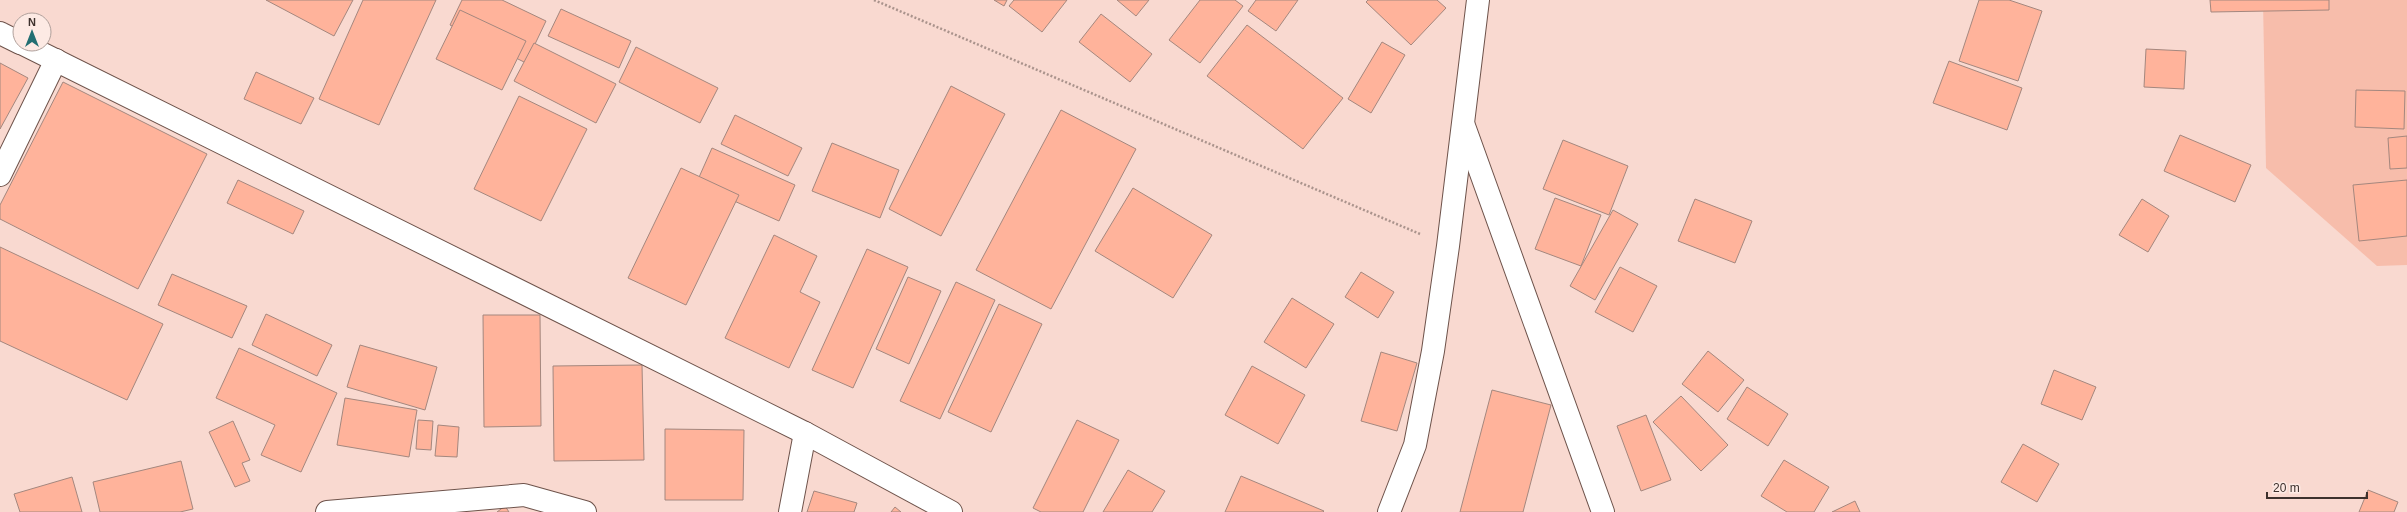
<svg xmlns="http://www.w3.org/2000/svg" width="2407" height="512" viewBox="0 0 2407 512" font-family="Arial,sans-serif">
<rect width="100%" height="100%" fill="#f9d9d0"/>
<path fill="#f7bdab" d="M2263 0H2407V265L2377 266 2266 168Z"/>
<g fill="#ffb39b" stroke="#a4877e">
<path d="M266 0H353L334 36Z"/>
<path d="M363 0H436L379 125 319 99Z"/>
<path d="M462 0H502L546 21 526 63 450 25Z"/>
<path d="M994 0H1007L1004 6Z"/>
<path d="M1014 0H1067L1042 32 1009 6Z"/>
<path d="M1117 0H1149L1136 16Z"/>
<path d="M1200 0H1235L1243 6 1200 63 1169 40Z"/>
<path d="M1256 0H1298L1276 31 1248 11Z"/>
<path d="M1368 0H1437L1446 8 1411 45 1366 2Z"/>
<path d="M1979 0H2009L2042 11 2018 81 1959 61Z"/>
<path d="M2210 0H2329V10L2211 12Z"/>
<path d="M561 9 631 41 619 68 548 36Z"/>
<path d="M460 10 526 41 502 90 436 59Z"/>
<path d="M1101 14 1152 54 1130 82 1079 42Z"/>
<path d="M1247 25 1343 98 1303 149 1207 76Z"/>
<path d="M1382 42 1405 55 1371 113 1348 99Z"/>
<path d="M534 43 616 84 596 123 514 81Z"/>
<path d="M636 47 718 88 700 123 619 82Z"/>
<path d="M2146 49 2186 51 2184 89 2144 87Z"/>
<path d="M1949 61 2022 88 2007 130 1933 103Z"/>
<path d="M0 63 28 78 0 129Z"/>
<path d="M256 72 314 98 301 124 244 99Z"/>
<path d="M63 82 207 154 138 289 0 219V205Z"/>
<path d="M951 86 1005 114 941 236 889 209Z"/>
<path d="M2356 90 2405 91 2404 129 2355 127Z"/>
<path d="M519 96 587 129 541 221 474 189Z"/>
<path d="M1061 110 1136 149 1051 309 976 270Z"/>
<path d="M735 115 802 148 788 176 721 144Z"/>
<path d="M2180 135 2251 165 2235 202 2164 171Z"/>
<path d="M2407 136V168L2390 169 2388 138Z"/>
<path d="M1563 140 1628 166 1609 215 1543 189Z"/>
<path d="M832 143 899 170 880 218 812 191Z"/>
<path d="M712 148 795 185 779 221 696 184Z"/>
<path d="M681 168 739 195 686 305 628 278Z"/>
<path d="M238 180 304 211 293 234 227 203Z"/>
<path d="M2407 180V236L2359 241 2353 185Z"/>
<path d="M1133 188 1212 235 1173 298 1095 251Z"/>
<path d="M1555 198 1601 215 1581 266 1535 249Z"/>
<path d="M1695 199 1752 221 1735 263 1678 241Z"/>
<path d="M2142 199 2169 216 2148 252 2119 235Z"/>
<path d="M1613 210 1638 224 1595 300 1570 286Z"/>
<path d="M774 235 817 256 800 292 820 302 789 368 725 338Z"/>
<path d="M0 247 163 324 127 400 0 341Z"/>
<path d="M867 249 908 267 853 388 812 370Z"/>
<path d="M1620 267 1657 286 1633 332 1595 312Z"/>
<path d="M1361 272 1394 292 1378 318 1345 297Z"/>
<path d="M172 274 247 306 232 338 158 305Z"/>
<path d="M908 277 941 291 909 364 876 349Z"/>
<path d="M956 282 995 300 940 419 900 401Z"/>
<path d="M1292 298 1334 324 1306 368 1264 342Z"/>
<path d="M999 304 1042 324 991 432 948 412Z"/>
<path d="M266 314 332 345 317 376 252 345Z"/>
<path d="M483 315H540L541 426 484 427Z"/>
<path d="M360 345 437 367 425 410 347 387Z"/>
<path d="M239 348 337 393 301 472 261 455 275 425 216 398Z"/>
<path d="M1708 351 1744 380 1718 412 1682 384Z"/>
<path d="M1381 352 1417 363 1397 431 1361 421Z"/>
<path d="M642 365 644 460 554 461 553 366Z"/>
<path d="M1252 366 1305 395 1278 444 1225 415Z"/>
<path d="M2054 370 2096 387 2082 420 2041 404Z"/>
<path d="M1747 387 1788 414 1768 446 1727 419Z"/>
<path d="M1492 390 1551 405 1523 512H1460Z"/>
<path d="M1681 396 1728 445 1701 471 1653 422Z"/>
<path d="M345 398 417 410 409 457 337 445Z"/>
<path d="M1646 415 1671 480 1641 491 1617 426Z"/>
<path d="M418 420 433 421 431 450 416 449Z"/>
<path d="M1077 420 1119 440 1083 512H1041L1033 508Z"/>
<path d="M233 421 250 460 242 463 250 481 235 487 209 432Z"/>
<path d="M438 425 459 427 457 457 435 456Z"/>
<path d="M665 429 744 430 743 500H665Z"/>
<path d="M2023 444 2059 464 2037 502 2001 482Z"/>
<path d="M1784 460 1829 487 1814 512H1787L1761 496Z"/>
<path d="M181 461 193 509 180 512H100L93 482Z"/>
<path d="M1128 470 1165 491 1152 512H1103Z"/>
<path d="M1241 476 1324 511 1323 512H1225Z"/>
<path d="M72 477 82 512H20L14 494Z"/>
<path d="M2368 490 2398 502 2394 512H2359Z"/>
<path d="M814 491 857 503 854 512H807Z"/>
<path d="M1855 501 1860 512H1832Z"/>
<path d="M505 506 509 512H497Z"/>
<path d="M895 507 901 512H891Z"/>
</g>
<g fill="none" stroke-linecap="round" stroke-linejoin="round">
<defs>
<g id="minor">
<path d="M0 33 20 43"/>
<path d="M23 44 805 433 951 512"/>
<path d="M1464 126 1603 512"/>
<path d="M0 175 56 60"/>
<path d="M327 512 524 495 585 512"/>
<path d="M790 512 805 433"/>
<path d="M1389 512 1415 445 1433 351 1448 246 1478 0"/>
</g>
</defs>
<use href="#minor" stroke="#6e534b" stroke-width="24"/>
<path stroke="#aa938c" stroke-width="2.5" stroke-dasharray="2 2" stroke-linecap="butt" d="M874 0 1420 234"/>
<use href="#minor" stroke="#fff" stroke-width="22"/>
</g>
<g transform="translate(32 32)"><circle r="19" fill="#fdeae4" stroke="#b0a09b"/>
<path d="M0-3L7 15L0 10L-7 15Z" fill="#236f72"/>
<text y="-6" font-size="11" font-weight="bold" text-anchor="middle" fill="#3d312d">N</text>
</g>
<path d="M2267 492v6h100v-6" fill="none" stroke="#3d312d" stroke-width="2"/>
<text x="2273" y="492" font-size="12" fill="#3d312d" stroke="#fdeae4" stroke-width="3" paint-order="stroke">20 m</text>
</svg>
